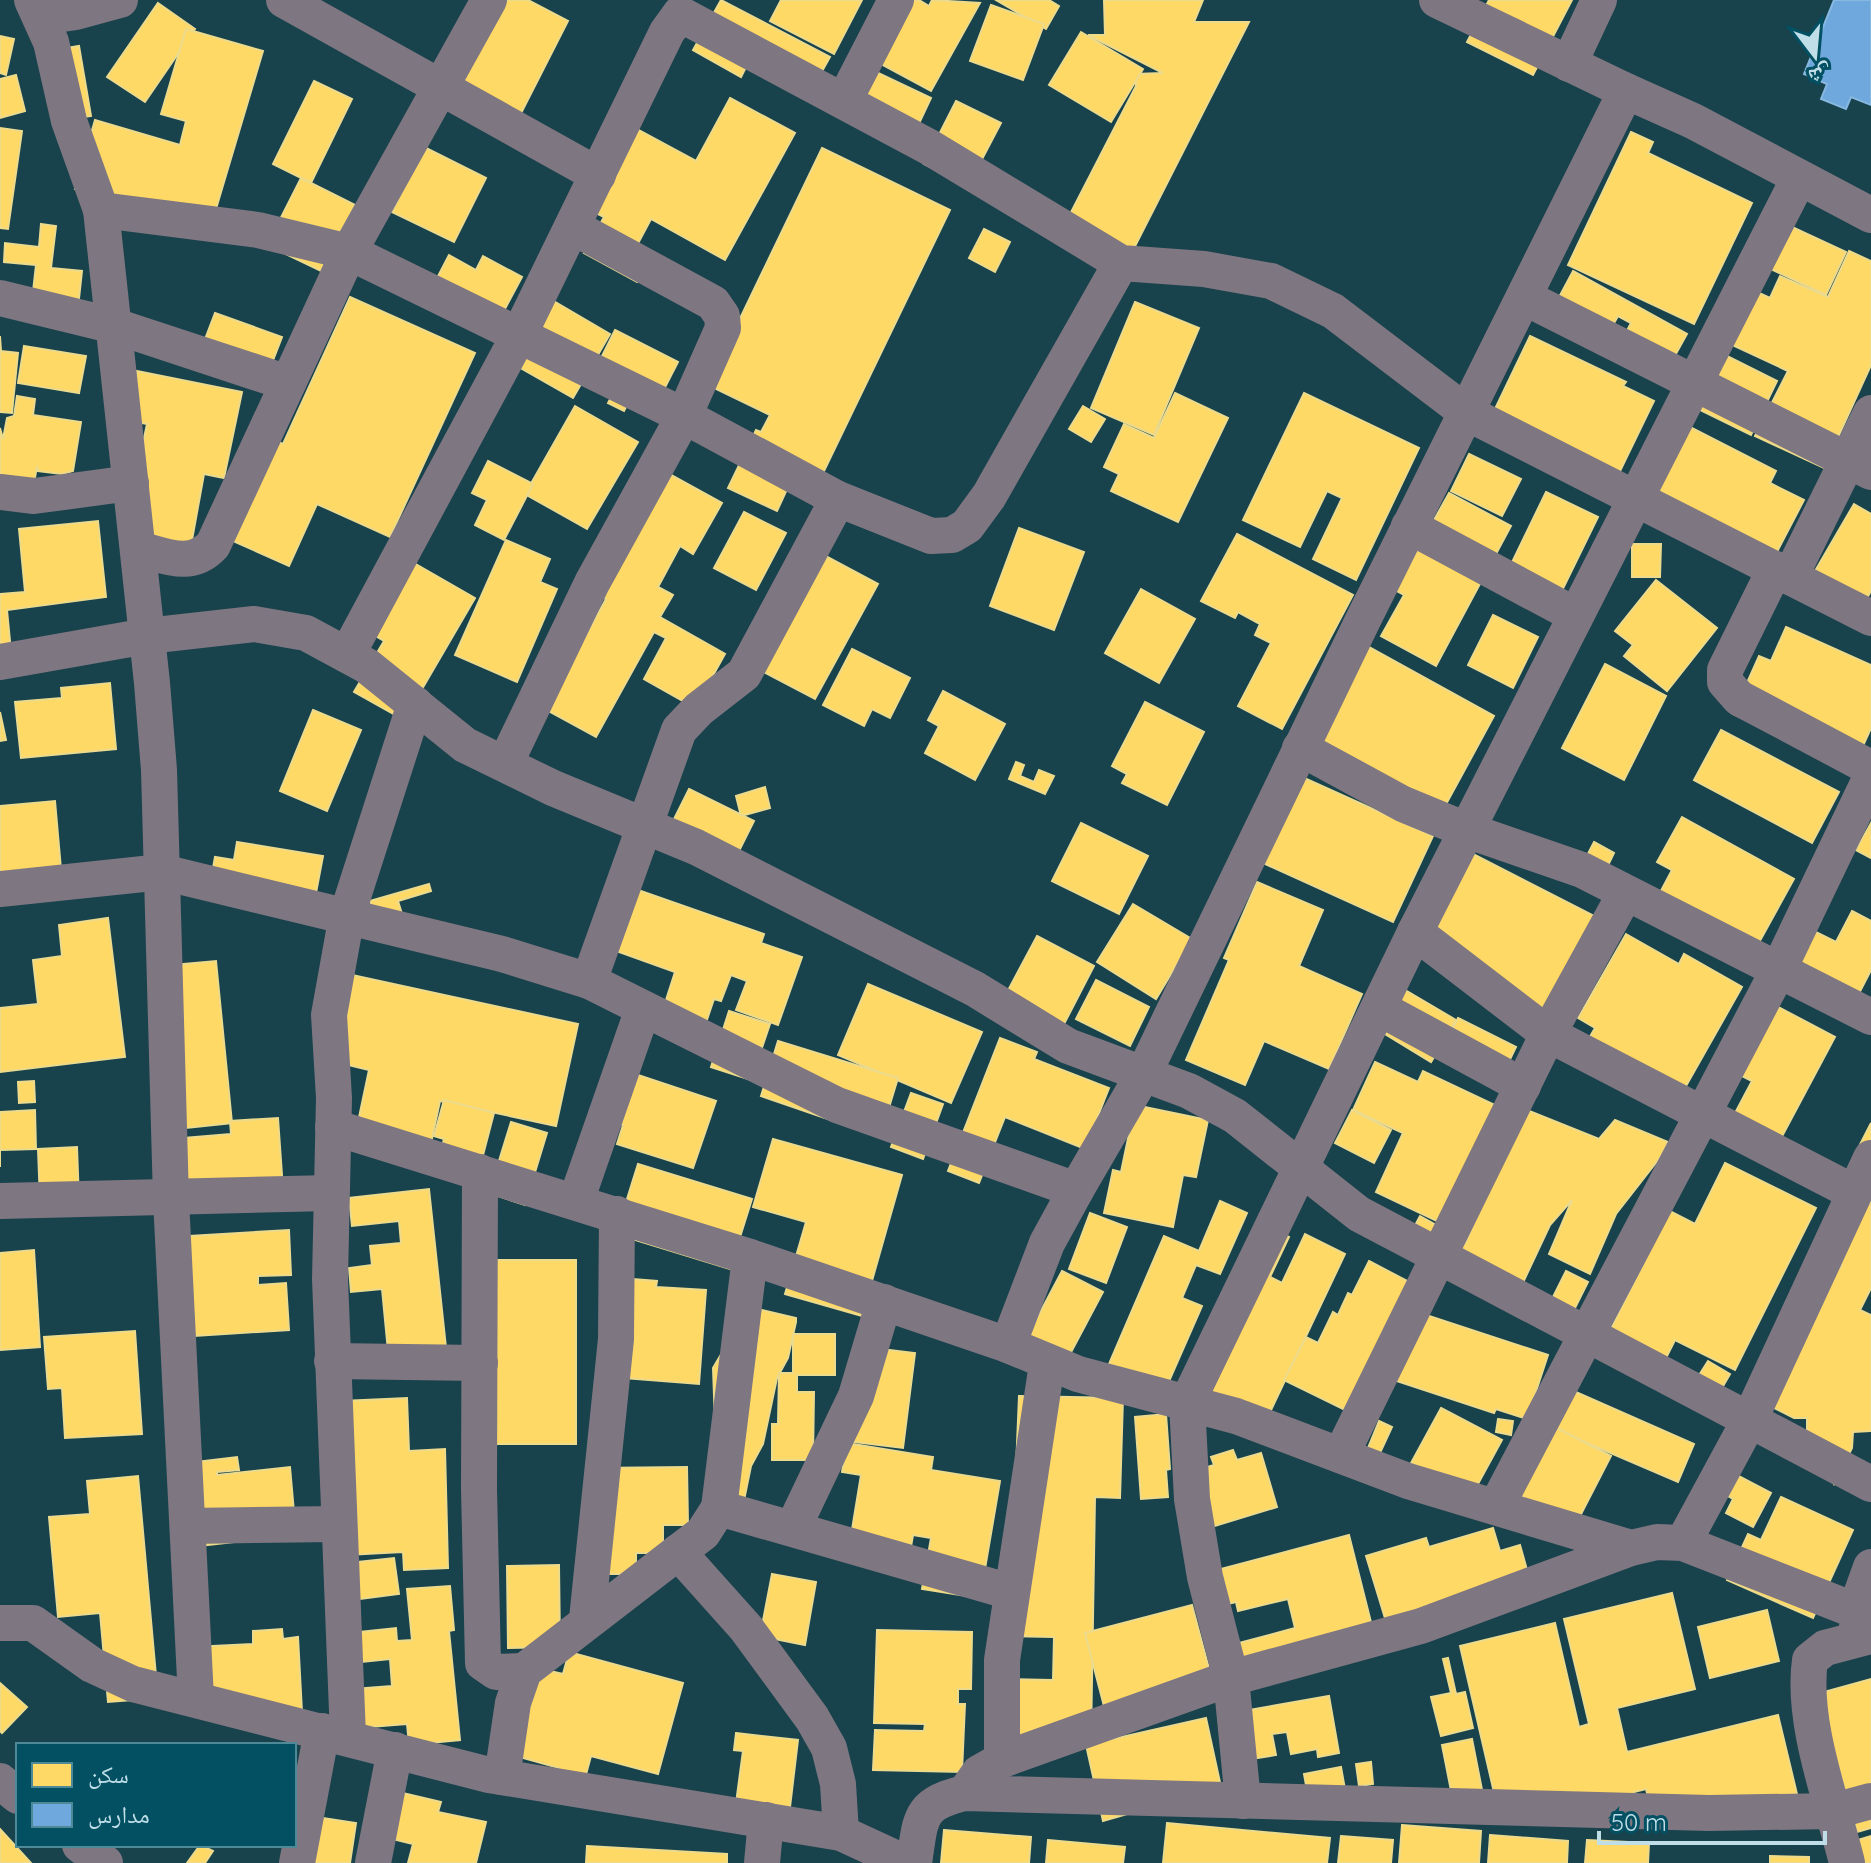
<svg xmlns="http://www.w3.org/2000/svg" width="1871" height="1863" viewBox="0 0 1871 1863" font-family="Quicksand,'Noto Naskh Arabic',sans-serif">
<rect width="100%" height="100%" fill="#18424c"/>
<g fill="#ffd966" stroke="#ecda8d" stroke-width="2">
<path d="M497 0H528L568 21 511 133 445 99Z"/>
<path d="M721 0 830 57 806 100 746 67 741 77 693 50Z"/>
<path d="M781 0H862L834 54 770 21Z"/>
<path d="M903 0H919L929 6 932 0 980 3 931 91 870 58Z"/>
<path d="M996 0H1049L1059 6 1046 29Z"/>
<path d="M1104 0H1203L1194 22H1249L1126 264 1064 226 1136 86 1135 74 1163 73 1088 35H1105Z"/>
<path d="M1489 0H1572L1533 75 1467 42Z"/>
<path d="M158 3 195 29 145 102 107 77Z"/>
<path d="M991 5 1044 24 1023 80 970 61Z"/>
<path d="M186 29 263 51 210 229 75 189 95 120 180 145 186 121 161 114Z"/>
<path d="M1081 32 1143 69 1111 122 1049 85Z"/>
<path d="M0 36 14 39 6 75 0 73Z"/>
<path d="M79 46 91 116 60 121 48 51Z"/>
<path d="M855 62 931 98 907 149 839 95Z"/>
<path d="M16 75 25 111 0 118V79Z"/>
<path d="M314 81 352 99 311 183 273 164Z"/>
<path d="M730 98 795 133 725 260 651 219 635 249 651 258 637 282 584 253 604 217 592 211 637 129 696 161Z"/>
<path d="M956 101 1001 123 968 186 924 164Z"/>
<path d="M0 128 22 131 8 229 0 228Z"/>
<path d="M1631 132 1653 142 1648 153 1752 203 1694 324 1568 265Z"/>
<path d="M424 147 486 178 454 242 392 212Z"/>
<path d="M822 148 950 210 811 498 788 487 777 511 728 488 756 430 761 432 770 415 708 385Z"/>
<path d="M301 178 355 205 321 271 267 245Z"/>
<path d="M41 224 56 226 51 268 82 271 76 326 30 318 36 265 4 262 5 243 39 247Z"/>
<path d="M1792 227 1846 252 1826 295 1758 263Z"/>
<path d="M984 229 1010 242 995 272 969 258Z"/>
<path d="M1849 251 1871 261V365L1824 468 1755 436 1788 371 1728 343 1753 290 1770 298 1780 276 1828 297Z"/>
<path d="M449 255 476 270 483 256 522 277 491 335 436 280Z"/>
<path d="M1573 271 1687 334 1662 379 1615 353 1631 323 1618 316 1603 343 1550 314Z"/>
<path d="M350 297 475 353 390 537 317 504 289 566 224 537 269 438 283 444Z"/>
<path d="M552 300 610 334 573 398 515 365Z"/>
<path d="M1135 302 1199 328 1154 435 1091 408Z"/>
<path d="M215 313 282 337 265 381 199 355Z"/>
<path d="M615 330 678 362 655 407 632 395 624 411 608 403 615 390 591 378Z"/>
<path d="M0 336 1 351 18 353 12 413 0 412Z"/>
<path d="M1530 336 1626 382 1623 386 1654 401 1608 496 1482 436Z"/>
<path d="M24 346 86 356 79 393 18 383Z"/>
<path d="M1713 349 1777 381 1751 435 1686 403Z"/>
<path d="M137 371 242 392 224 478 204 474 186 573 133 562 132 495 147 424 126 420Z"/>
<path d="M1175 393 1228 418 1178 522 1111 491 1119 474 1104 467 1124 424 1154 438Z"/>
<path d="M1304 393 1419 448 1356 580 1313 559 1342 498 1327 491 1300 547 1243 520Z"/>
<path d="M17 396 35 399 33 415 81 422 73 471 62 474 38 471 37 466 30 507 9 505 0 474V428L3 439 7 418 14 416Z"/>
<path d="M575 406 638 442 587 529 525 494Z"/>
<path d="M1083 406 1105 419 1091 442 1069 429Z"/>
<path d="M1684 424 1776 471 1770 483 1804 500 1767 571 1640 510Z"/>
<path d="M1469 454 1521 479 1502 516 1451 491Z"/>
<path d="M488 461 533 484 504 540 475 525 487 500 472 493Z"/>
<path d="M662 470 722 503 693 554 680 546 658 587 673 595 660 617 725 654 695 708 644 679 666 638 654 632 596 737 545 709 606 599 594 593Z"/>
<path d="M1546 492 1598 517 1554 607 1503 581Z"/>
<path d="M1449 493 1511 526 1436 666 1381 636 1404 595 1395 590Z"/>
<path d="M1854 504 1871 514V591L1852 625 1808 583Z"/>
<path d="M744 512 786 533 756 590 714 568Z"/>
<path d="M98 521 106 597 7 610 13 672 0 673V594L25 592 19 529Z"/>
<path d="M1019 528 1084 552 1054 630 990 606Z"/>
<path d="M1237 534 1353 595 1282 729 1238 706 1271 643 1255 635 1260 624 1238 612 1235 618 1201 601Z"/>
<path d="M506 540 550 559 540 582 557 589 517 682 455 655Z"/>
<path d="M1632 544H1661L1660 577H1632Z"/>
<path d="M818 552 878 584 815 699 756 668Z"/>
<path d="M414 563 475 598 404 720 354 692 384 641 372 634Z"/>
<path d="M1656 580 1717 628 1667 691 1624 656 1633 645 1615 631Z"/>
<path d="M1141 589 1195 619 1159 683 1105 653Z"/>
<path d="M1493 615 1538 637 1513 688 1468 665Z"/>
<path d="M1786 627 1871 665V728L1853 768 1733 714 1759 656 1771 661Z"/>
<path d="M1367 646 1494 716 1444 808 1317 738Z"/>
<path d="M852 649 910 678 890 718 872 709 864 726 823 705Z"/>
<path d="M1605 664 1666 696 1624 780 1562 748Z"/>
<path d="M110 683 116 749 21 758 15 702 62 698 61 688Z"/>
<path d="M943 691 1005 724 975 780 925 753 939 726 928 720Z"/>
<path d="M1145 702 1204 732 1167 805 1122 783 1127 774 1112 766Z"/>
<path d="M313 710 361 730 327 811 280 791Z"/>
<path d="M0 712 6 740 0 741Z"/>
<path d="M1721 730 1839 792 1812 843 1694 780Z"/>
<path d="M1016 762 1024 765 1020 776 1034 782 1039 770 1054 776 1045 794 1009 779Z"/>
<path d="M1302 777 1433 836 1393 922 1263 863Z"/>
<path d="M765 787 770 808 741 816 736 796Z"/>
<path d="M689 789 754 821 727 875 662 843Z"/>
<path d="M55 801 63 892 0 887V806Z"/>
<path d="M1682 817 1794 879 1746 966 1653 906 1672 870 1657 862Z"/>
<path d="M1081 823 1148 856 1119 914 1052 881Z"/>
<path d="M1871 823V858L1856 850Z"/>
<path d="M237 842 323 856 312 914 208 896 215 857 234 860Z"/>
<path d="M1594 842 1614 853 1601 880 1580 869Z"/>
<path d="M1471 853 1596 917 1545 1016 1425 942Z"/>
<path d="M1257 882 1323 910 1299 966 1362 994 1329 1069 1264 1041 1245 1085 1186 1060 1229 960 1224 958Z"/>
<path d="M429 884 431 891 398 901 407 930 381 937 370 901Z"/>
<path d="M638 890 764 934 761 943 802 957 778 1025 736 1010 747 981 731 975 721 1001 714 999 698 1046 656 1031 675 972 616 951Z"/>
<path d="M1133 904 1192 939 1156 999 1097 962Z"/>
<path d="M1852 911 1871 921V970L1850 1011 1786 978 1812 930 1836 942Z"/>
<path d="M108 918 125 1057 0 1072V1008L38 1004 33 960 62 956 59 925Z"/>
<path d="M1626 934 1679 964 1684 954 1742 987 1673 1109 1577 1059 1595 1028 1578 1018Z"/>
<path d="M1037 936 1094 966 1063 1026 1005 996Z"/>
<path d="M216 961 232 1123 177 1129 162 966Z"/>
<path d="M343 973 578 1024 556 1126 440 1101 428 1157 354 1141 369 1070 340 1063Z"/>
<path d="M1096 980 1149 1007 1130 1046 1076 1019Z"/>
<path d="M868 984 982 1032 951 1103 838 1055Z"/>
<path d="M1395 984 1456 1020 1431 1062 1370 1025Z"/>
<path d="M1767 1001 1835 1037 1772 1155 1726 1130 1752 1081 1730 1070Z"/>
<path d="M729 1011 770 1024 751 1080 711 1067Z"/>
<path d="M1458 1018 1516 1047 1501 1078 1442 1050Z"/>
<path d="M1000 1038 1037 1052 1034 1059 1109 1088 1085 1149 1005 1117 979 1183 948 1171Z"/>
<path d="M778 1041 898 1078 880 1137 761 1096Z"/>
<path d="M1375 1062 1418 1082 1423 1071 1499 1107 1443 1224 1376 1192 1403 1133 1353 1110Z"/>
<path d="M620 1069 716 1101 693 1168 617 1144 623 1125 603 1119Z"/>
<path d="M34 1081 35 1102 19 1103 18 1082Z"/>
<path d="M911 1093 943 1104 923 1159 891 1147Z"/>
<path d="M444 1100 494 1113 476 1182 435 1171 444 1139 434 1136Z"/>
<path d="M1135 1105 1208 1120 1196 1177 1183 1175 1173 1227 1104 1213 1113 1170 1121 1172Z"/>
<path d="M1522 1108 1599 1139 1615 1120 1668 1142 1662 1155 1616 1214 1590 1274 1549 1254 1572 1200 1550 1225 1512 1306 1459 1250 1466 1242Z"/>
<path d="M35 1110 36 1149 0 1150V1167V1112Z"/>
<path d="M1352 1110 1391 1130 1374 1163 1335 1143Z"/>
<path d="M278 1118 284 1204 176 1200 172 1139 231 1134 230 1121Z"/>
<path d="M511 1122 547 1133 525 1205 489 1193Z"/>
<path d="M1871 1123V1288L1860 1310 1871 1315V1431L1853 1432 1852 1448 1834 1484 1807 1435V1418H1794L1758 1400 1823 1269 1841 1268 1844 1176Z"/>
<path d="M773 1139 902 1175 862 1316 785 1294 806 1222 753 1207Z"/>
<path d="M77 1147 79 1201 40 1202 38 1149Z"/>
<path d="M1725 1163 1816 1208 1735 1370 1675 1340 1656 1378 1600 1350 1670 1211 1695 1224Z"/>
<path d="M638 1164 752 1199 730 1269 616 1234Z"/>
<path d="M429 1189 448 1366 390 1372 382 1289 351 1292 349 1268 372 1265 370 1246 401 1243 399 1221 352 1226 349 1198Z"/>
<path d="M1220 1201 1247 1213 1220 1274 1196 1265 1182 1298 1202 1306 1163 1395 1106 1371 1164 1236 1199 1251Z"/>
<path d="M1090 1213 1127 1227 1106 1283 1069 1269Z"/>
<path d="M1420 1216 1436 1225 1422 1251 1406 1242Z"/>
<path d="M289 1230 291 1275 258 1276V1285L286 1283 289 1330 179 1337 173 1237Z"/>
<path d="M1279 1232 1289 1237 1270 1277 1282 1283 1305 1234 1345 1254 1262 1429 1199 1400Z"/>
<path d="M34 1250 40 1347 0 1350V1253Z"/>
<path d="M479 1260H576V1444H480Z"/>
<path d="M1369 1261 1411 1283 1347 1411 1284 1380 1306 1337 1318 1343 1333 1312 1338 1315 1348 1293 1352 1295Z"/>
<path d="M1062 1271 1103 1292 1059 1375 1018 1354Z"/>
<path d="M1566 1271 1588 1282 1560 1338 1538 1327Z"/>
<path d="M607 1277 657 1281 656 1287 706 1290 699 1384 599 1376Z"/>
<path d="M749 1307 796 1318V1322L788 1358 777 1378 763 1444 751 1466 741 1515 717 1479 713 1368Z"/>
<path d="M1417 1312 1548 1355 1527 1419 1496 1409 1494 1413 1394 1380Z"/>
<path d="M135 1331 142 1434 65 1438 62 1388 48 1389 44 1337Z"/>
<path d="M793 1334H835V1375H797V1392H814L813 1460H772V1424H778L779 1373H793Z"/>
<path d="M865 1347 915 1353 903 1448 853 1442Z"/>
<path d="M1708 1361 1730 1374 1712 1405 1689 1391Z"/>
<path d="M1569 1389 1694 1444 1678 1482 1552 1428Z"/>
<path d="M1019 1396 1123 1398 1120 1498 1095 1497 1091 1740 996 1737 997 1679 1053 1680 1054 1637 1009 1636Z"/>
<path d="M407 1398 409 1451 445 1449 448 1568 404 1570 403 1552 347 1555 342 1401Z"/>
<path d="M1441 1408 1502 1440 1472 1495 1411 1463Z"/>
<path d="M1166 1414 1170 1469 1166 1470 1168 1497 1141 1499 1135 1417Z"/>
<path d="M1498 1419 1513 1421 1511 1435 1496 1432Z"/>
<path d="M1379 1421 1392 1427 1380 1453 1368 1448Z"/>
<path d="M1553 1426 1611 1456 1576 1524 1519 1495Z"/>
<path d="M847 1443 933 1457 931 1470 1000 1481 980 1598 922 1589 931 1538 913 1535 907 1570 847 1560 861 1475 842 1472Z"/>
<path d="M1233 1450 1237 1460 1261 1453 1277 1507 1208 1528 1191 1472 1214 1465 1211 1457Z"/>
<path d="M237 1457 239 1470 217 1472V1475L290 1467 296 1535 200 1546 178 1464Z"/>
<path d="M687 1467 688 1525H663V1553H636V1574H599L593 1468Z"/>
<path d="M1729 1471 1771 1493 1753 1527 1726 1513 1733 1499 1719 1491Z"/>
<path d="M138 1476 158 1698 108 1702 100 1613 58 1617 49 1517 90 1514 87 1481Z"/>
<path d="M1781 1497 1853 1530 1813 1618 1727 1580 1748 1534 1761 1540Z"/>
<path d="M1493 1528 1500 1551 1520 1545 1531 1584 1388 1628 1366 1556 1426 1538 1429 1547Z"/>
<path d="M1349 1535 1376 1642 1247 1675 1239 1643 1295 1628 1288 1599 1238 1611 1236 1602 1211 1608 1202 1574Z"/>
<path d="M394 1558 399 1594 353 1600 349 1563Z"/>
<path d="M559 1565 560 1647 508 1648 507 1566Z"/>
<path d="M772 1574 816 1582 805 1645 760 1636Z"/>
<path d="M450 1586 454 1630 449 1631 460 1740 409 1745 407 1724 358 1728 354 1689 392 1686 390 1659 362 1662 360 1632 396 1628 397 1641 412 1640 407 1589Z"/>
<path d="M1672 1593 1695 1689 1617 1708 1627 1752 1778 1715 1797 1794 1651 1809 1646 1789 1634 1792 1639 1813 1499 1814 1460 1646 1555 1623 1579 1727 1589 1724 1564 1619Z"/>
<path d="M1192 1605 1211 1676 1106 1714 1085 1633Z"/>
<path d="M1767 1610 1779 1661 1710 1678 1698 1627Z"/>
<path d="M282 1629 283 1639 298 1637 302 1712 195 1694 193 1647 253 1644V1631Z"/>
<path d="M877 1630 972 1632 971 1689H958V1704H965L962 1772 873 1770 875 1730 924 1731 925 1724 874 1723Z"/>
<path d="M569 1652 683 1683 658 1774 591 1756 581 1793 554 1786 559 1768 509 1754 533 1667 563 1674Z"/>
<path d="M1448 1658 1456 1694 1465 1692 1473 1728 1441 1736 1431 1697 1451 1693 1443 1659Z"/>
<path d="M1871 1679V1828L1857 1832 1817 1694Z"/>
<path d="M0 1683 27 1707 2 1733 0 1731Z"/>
<path d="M1329 1696 1339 1753 1318 1757 1317 1749 1291 1754 1287 1732 1272 1734 1276 1755 1251 1759 1243 1711Z"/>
<path d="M1206 1718 1221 1787 1103 1821 1086 1745Z"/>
<path d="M736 1733 798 1740 788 1824 734 1818 743 1751 734 1750Z"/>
<path d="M1472 1739 1485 1805 1455 1811 1442 1745Z"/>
<path d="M1371 1762 1373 1784 1359 1786 1356 1764Z"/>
<path d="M1341 1767 1346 1795 1309 1802 1304 1774Z"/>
<path d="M373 1786 441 1802 438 1812 486 1822 476 1863H408L413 1844 384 1837Z"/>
<path d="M310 1816 356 1823 350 1863H303Z"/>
<path d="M1167 1823 1330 1838 1327 1863H1163Z"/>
<path d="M1402 1825 1481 1831 1479 1863H1399Z"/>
<path d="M0 1829 31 1863H0Z"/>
<path d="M944 1830 1031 1837 1029 1863H941Z"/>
<path d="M1490 1835 1568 1841 1567 1863H1488Z"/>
<path d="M1341 1836 1393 1840 1391 1863H1338Z"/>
<path d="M1871 1836V1863H1854L1848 1843Z"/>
<path d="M1048 1840 1125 1847 1123 1863H1046Z"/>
<path d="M1587 1840 1649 1843 1648 1863H1585Z"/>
<path d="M200 1845 213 1851 205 1863H187Z"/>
<path d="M587 1846 727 1854V1863H586Z"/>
<path d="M1770 1856 1809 1857V1863H1770Z"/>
</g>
<path fill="#6fa8dc" stroke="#87b8e0" stroke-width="2" d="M1834 0H1871V105L1851 97 1846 109 1821 99 1827 84 1804 74Z"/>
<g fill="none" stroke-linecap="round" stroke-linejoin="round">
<g stroke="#7e7681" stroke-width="36">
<path d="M32 0 51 42 69 121 101 210 152 683 159 770 171 1199 196 1699"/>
<path d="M284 0 598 175"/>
<path d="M1437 0 1626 91"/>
<path d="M42 17 76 12 120 0"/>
<path d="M1569 64 1599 0"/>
<path d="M844 101 896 0"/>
<path d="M101 210 258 230 349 252 684 416 838 499 931 536 952 535 967 526 989 496 1121 263"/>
<path d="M1524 297 1871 472"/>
<path d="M0 298 115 326 288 383"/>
<path d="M0 492 34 496 131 483"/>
<path d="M1409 526 1575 615"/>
<path d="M138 549C166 556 191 569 213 545L349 252 489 0"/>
<path d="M1775 569 1725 670V682L1739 698 1871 768"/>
<path d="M1790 577 1871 413"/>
<path d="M347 655 519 335 667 32 680 14 929 147 1121 263 1204 269 1271 281 1333 311 1467 413 1871 618"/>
<path d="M0 662 147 636 254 624 306 633 367 666 465 745 553 788 696 847 975 989 1068 1046 1189 1091 1235 1116 1359 1214 1871 1484"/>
<path d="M1300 748 1403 804 1466 830 1582 870 1871 1017"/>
<path d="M505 764 592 583 684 416 723 328 722 316 713 303 573 227"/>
<path d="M0 889 162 872 502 954 589 981 837 1105 1076 1190 1144 1073 1363 620 1626 91 1693 121 1871 215"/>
<path d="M1415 932 1548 1034 1853 1192"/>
<path d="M589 981 679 730 699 709 744 674 838 499"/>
<path d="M1379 1008 1523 1086"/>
<path d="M333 1127 750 1257 719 1508"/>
<path d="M480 1172 479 1489 483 1663 496 1672 524 1671"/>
<path d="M1076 1190 1047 1243 1008 1345 1078 1374 1236 1416 1408 1481 1631 1548"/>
<path d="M0 1201 331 1193"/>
<path d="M576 1201 643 1009"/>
<path d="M750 1257 1008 1345"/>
<path d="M332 1361 480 1363"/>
<path d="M1341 1455 1548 1034 1625 894"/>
<path d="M1496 1507 1778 971 1871 777"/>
<path d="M188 1526 337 1524"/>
<path d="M793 1528 856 1396 884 1302"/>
<path d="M1683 1543 1749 1421 1871 1158"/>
<path d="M678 1552 746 1628 812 1718 829 1748 838 1784 841 1833"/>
<path d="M587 1619 616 1339 617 1214"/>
<path d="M0 1623H33L92 1665 133 1684 489 1775 841 1833 906 1863"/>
<path d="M1856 1634 1862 1592 1871 1567"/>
<path d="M348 1737 330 1279 334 1098 329 1015 347 915 415 704"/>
<path d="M1002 1760V1660L1047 1364"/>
<path d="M502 1777 513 1703 524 1671 703 1533 719 1508 1011 1592"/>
<path d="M0 1781 18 1796"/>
<path d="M965 1793 979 1773 1002 1760 1231 1678 1421 1626 1631 1548 1657 1542 1683 1543 1859 1612"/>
<path d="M1243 1801 1231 1678 1205 1577 1192 1499 1187 1403 1415 932 1799 178"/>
<path d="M80 1845 105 1863"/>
<path d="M297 1863 322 1731"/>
<path d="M373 1863 395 1750"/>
<path d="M762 1863 766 1820"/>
<path d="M914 1863C921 1819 917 1804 965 1793L1709 1813 1834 1811 1871 1801"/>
<path d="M1847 1863C1832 1801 1801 1723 1810 1660L1825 1648 1871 1636"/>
</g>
</g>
<rect x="16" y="1743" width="280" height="104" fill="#025062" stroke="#4e8998" stroke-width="2"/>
<rect x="32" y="1763" width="40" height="24" fill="#ffd966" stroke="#4e8998" stroke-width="2"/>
<text x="88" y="1783" font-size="24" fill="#bfdee8">سكن</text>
<rect x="32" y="1803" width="40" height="24" fill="#6fa8dc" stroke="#4e8998" stroke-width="2"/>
<text x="88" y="1823" font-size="24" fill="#bfdee8">مدارس</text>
<g transform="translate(1815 56) rotate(164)" stroke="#025062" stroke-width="6" paint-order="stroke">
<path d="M0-6L14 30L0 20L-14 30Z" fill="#bfdee8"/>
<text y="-12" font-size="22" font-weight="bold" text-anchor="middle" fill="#bfdee8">ش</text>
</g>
<path d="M1599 1831v12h226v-12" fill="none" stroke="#bfdee8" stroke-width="4"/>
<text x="1611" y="1831" font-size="24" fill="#bfdee8" stroke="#025062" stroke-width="6" paint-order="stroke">50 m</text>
</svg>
